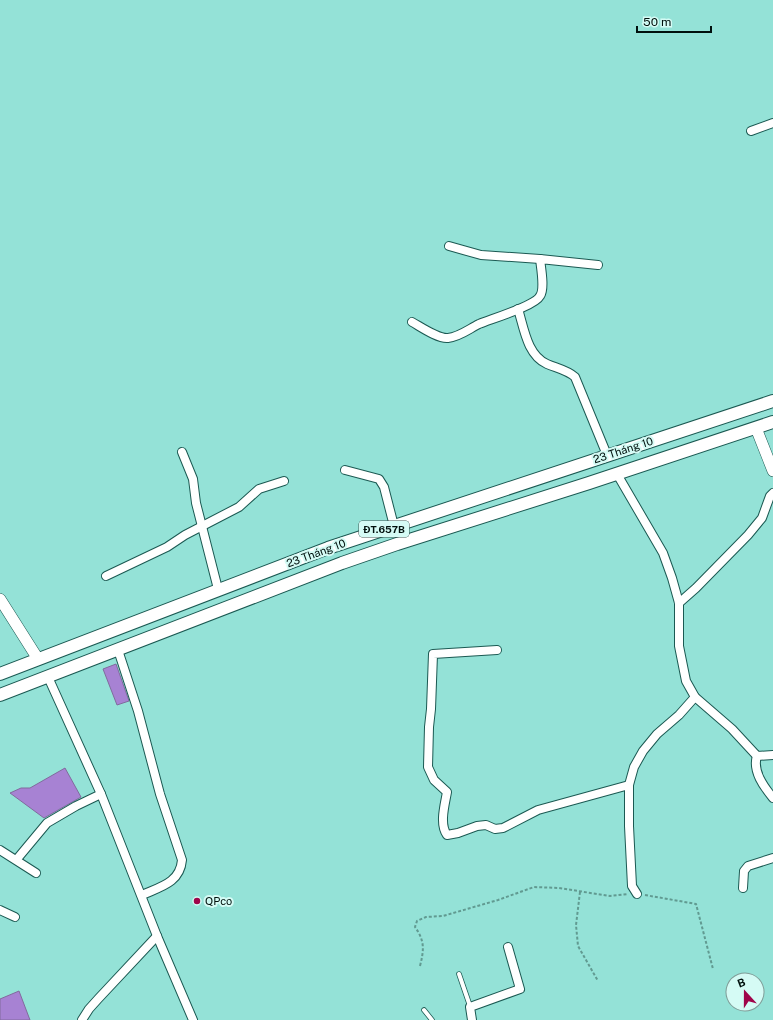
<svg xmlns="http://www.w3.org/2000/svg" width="773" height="1020" viewBox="0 0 773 1020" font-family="'Public Sans',sans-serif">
<rect width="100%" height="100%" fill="#94e2d7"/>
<g fill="#a782d3" stroke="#816b9d">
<path d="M116 664 129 701 117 705 103 669Z"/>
<path d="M65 768 81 797 44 818 10 793 21 788H30Z"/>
<path d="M19 991 30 1020H0V999Z"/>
</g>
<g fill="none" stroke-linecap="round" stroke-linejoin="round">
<defs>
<g id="lane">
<path d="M459 974 470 1006"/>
<path d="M424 1010 432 1020"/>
</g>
<g id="street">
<path d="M751 131 773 123"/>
<path d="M449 246 481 255 540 259"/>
<path d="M518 309C524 328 527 355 547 364 556 368 567 370 575 377L607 455"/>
<path d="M412 322C421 327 438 339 448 338 459 337 469 329 479 324 491 319 535 306 540 296 545 289 541 268 540 259L598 265"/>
<path d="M182 452 193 479 196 503 218 589"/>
<path d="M345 470 379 479 384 487 394 526"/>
<path d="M617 474 663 553 672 578 679 603V646L686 681 695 697 732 729 757 756 773 755"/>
<path d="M106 576 167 547 185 535 239 507 259 489 284 481"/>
<path d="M679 603 696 588 748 535 762 518 770 496 773 493"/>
<path d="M118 650 138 711 160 794 182 860C180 883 160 887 142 895"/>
<path d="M497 650 433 654 431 709 429 727 428 767 434 780 447 792C445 804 439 824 447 835L458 833 477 826 486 825 495 829 503 828 538 810 629 785"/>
<path d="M48 677 101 794 157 936 193 1020"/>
<path d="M757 756C752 771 764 787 773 798"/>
<path d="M0 850 36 873"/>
<path d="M17 859 47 823 76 806 101 794"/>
<path d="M743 888 744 871 748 866 773 858"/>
<path d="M637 894 632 886 629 826V785L634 767 643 751 657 734 679 715 695 697"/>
<path d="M0 910 15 917"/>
<path d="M82 1020 89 1009 98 999 157 936"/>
<path d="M472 1020 470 1007 520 989 508 947"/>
</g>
<g id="secondary">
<path d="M756 428 773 471"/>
<path d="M0 599 38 659"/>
</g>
<g id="primary">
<path d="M0 674 328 548 773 401"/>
<path d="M0 695 342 563 397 544 589 483 773 422"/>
</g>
</defs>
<use href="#lane" stroke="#1b5952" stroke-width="5.5"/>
<use href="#street" stroke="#1b5952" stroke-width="10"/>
<use href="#secondary" stroke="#1b5952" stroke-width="12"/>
<use href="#primary" stroke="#1b5952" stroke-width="14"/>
<g stroke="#619a91" stroke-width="2" stroke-dasharray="3 2" stroke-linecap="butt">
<path d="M580 892 576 925 578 946 598 981"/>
<path d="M645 895 696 904 713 969"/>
<path d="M420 966C424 950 425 941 415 927L417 921 426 917 443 916 498 900 534 887 559 888 610 896 628 894"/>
</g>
<use href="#lane" stroke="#fff" stroke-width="4"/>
<use href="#street" stroke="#fff" stroke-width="8"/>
<use href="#secondary" stroke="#fff" stroke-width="11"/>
<use href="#primary" stroke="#fff" stroke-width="12"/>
</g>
<circle fill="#9f054a" stroke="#d5fbf5" stroke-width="1.5" cx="197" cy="901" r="4"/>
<g text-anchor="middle" stroke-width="4" stroke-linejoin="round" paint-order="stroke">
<rect fill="#d5fbf5" stroke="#405653" stroke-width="1" x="359" y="521" width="50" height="16" rx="3"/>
<g font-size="10" font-weight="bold" fill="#00100d">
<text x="384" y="533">ĐT.657B</text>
</g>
<g font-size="11" fill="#00100d" stroke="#d5fbf5">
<text transform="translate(623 450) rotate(-18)" y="4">23 Tháng 10</text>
<text transform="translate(316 553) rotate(-20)" y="4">23 Tháng 10</text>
</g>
<g font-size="11" fill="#00100d" stroke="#d5fbf5" text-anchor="start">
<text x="205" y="905">QPco</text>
</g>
</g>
<g transform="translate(745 992) rotate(339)"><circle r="19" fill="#d5fbf5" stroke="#809d98"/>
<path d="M0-3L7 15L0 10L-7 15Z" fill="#9f054a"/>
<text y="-6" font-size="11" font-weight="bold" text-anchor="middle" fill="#00100d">B</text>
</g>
<path d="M637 26v6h74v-6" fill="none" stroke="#00100d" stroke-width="2"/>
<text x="643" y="26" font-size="12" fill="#00100d" stroke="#d5fbf5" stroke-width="3" paint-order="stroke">50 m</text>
</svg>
